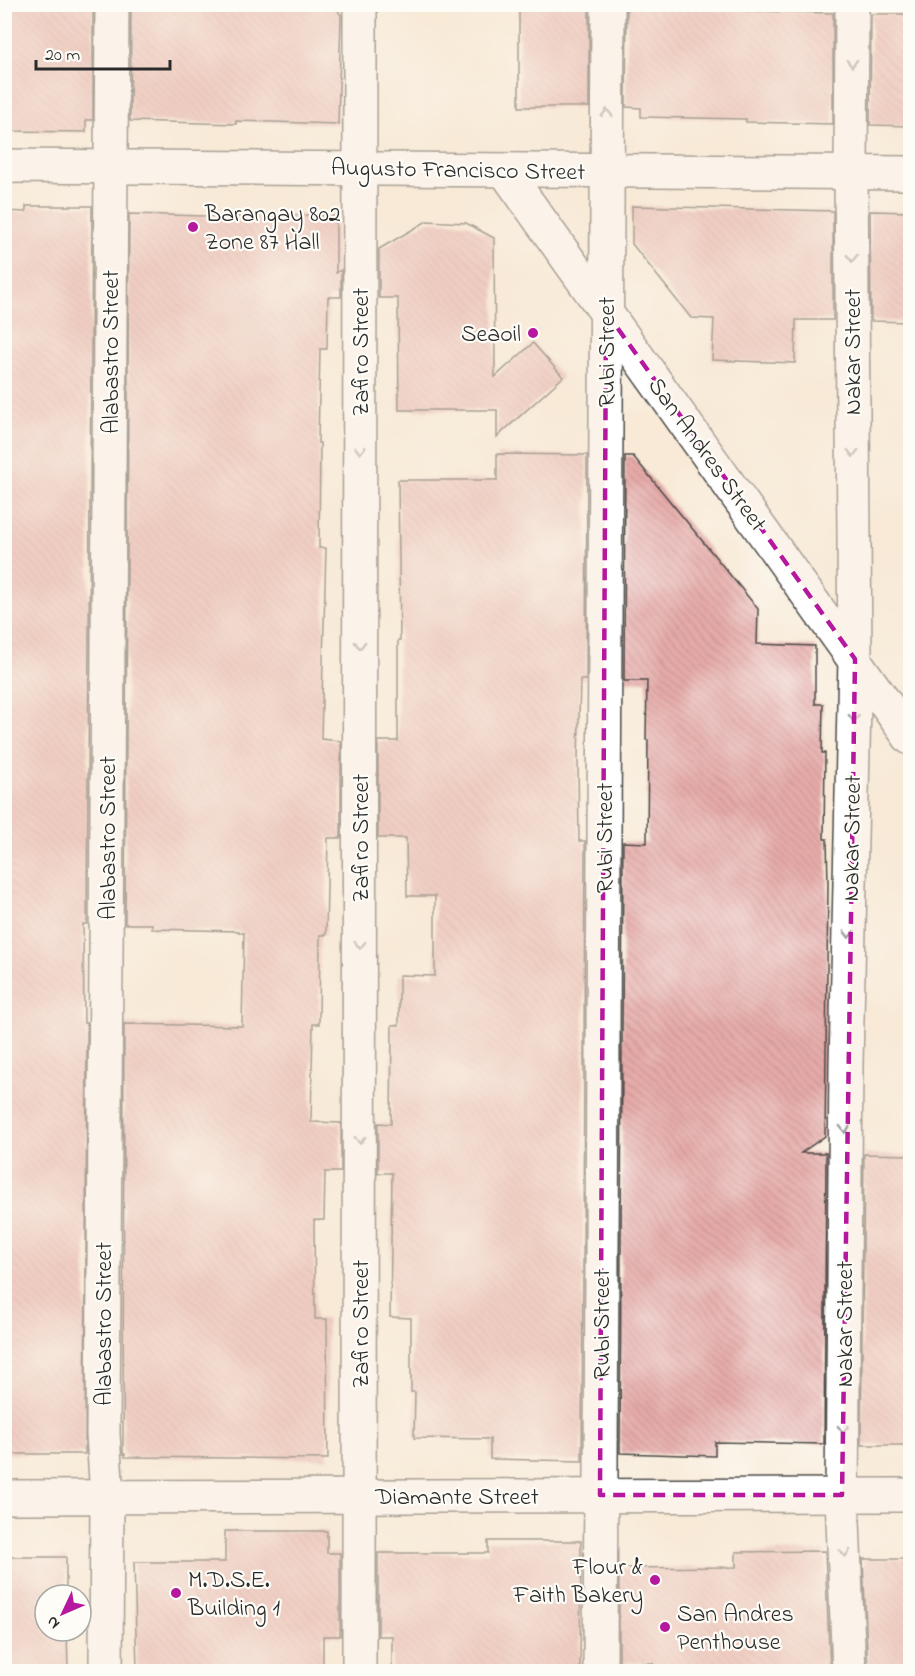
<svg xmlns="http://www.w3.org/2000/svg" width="915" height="1676" viewBox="0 0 915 1676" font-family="'Indie Flower',sans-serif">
<defs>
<pattern id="building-back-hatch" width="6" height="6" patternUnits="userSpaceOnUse" patternTransform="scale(1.5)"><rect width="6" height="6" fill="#e6aba9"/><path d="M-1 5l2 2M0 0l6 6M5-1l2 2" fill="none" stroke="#c59392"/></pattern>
</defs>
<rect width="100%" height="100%" fill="#fdfcf7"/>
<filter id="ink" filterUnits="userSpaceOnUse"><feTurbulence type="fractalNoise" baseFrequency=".0167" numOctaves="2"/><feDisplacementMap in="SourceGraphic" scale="12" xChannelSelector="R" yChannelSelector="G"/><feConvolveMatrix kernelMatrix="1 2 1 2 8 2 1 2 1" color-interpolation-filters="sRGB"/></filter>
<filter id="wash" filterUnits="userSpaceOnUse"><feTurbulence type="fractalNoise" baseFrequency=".008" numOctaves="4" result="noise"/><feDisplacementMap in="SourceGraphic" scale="24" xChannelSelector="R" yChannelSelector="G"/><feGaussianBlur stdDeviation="1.35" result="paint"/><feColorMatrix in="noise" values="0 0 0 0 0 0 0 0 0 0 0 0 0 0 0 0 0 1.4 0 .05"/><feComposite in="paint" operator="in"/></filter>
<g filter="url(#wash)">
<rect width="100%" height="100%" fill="#f8ead7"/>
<g id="blocks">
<g fill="url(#building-back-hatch)">
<path d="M4 4H93V120H86V132L4 131Z"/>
<path d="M131 4H334L341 15 338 124 236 121V124L130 121Z"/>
<rect x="519" y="4" width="70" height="103"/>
<path d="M627 4H715L714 10 833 13V124L746 122V119L641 117V108L626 107Z"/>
<path d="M871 14H910V126L870 125Z"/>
<path d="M26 206H92L87 924H83L84 1023H87L85 1454H4V211L26 212Z"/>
<path d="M632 206 833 211V320H796L795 363 712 360 714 319 691 318 632 244Z"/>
<path d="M870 211 910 212V322L871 321Z"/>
<path d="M129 214 242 217V214L336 216V273L341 270V297H328L327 349H320L318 443H320L319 548H326L321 739 341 741V838H328L326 935H320L319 1024H313L311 1122 341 1123V1172H325L324 1220H314L315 1319H327L328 1459 125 1457V1454H123L124 1024 242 1026 244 933H239V931L152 929V924H125Z"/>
<path d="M427 221 466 223 494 238 495 377 533 343 563 377 497 437V410H399L398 298H379V249Z"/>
<path d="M497 454 587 455 586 680H580L578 760 579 841H585L582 1461 490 1459V1439L414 1438 415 1392H411V1318L390 1317 392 1173H378V1123L391 1124 392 1025H399V975L435 976V896H407L406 838H378V741H398V640H400L398 480H497Z"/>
<path d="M625 456H633L758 609 757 644 815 646V704H823L822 753H825L824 839H827L828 885 825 1136 801 1153H826L824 1444 715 1442V1456L620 1453 623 842 647 843 648 740H646L647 681H624Z"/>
<path d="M864 1154 910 1155V1445H861Z"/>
<path d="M225 1531H327V1553H340V1636H323V1671H137L134 1562H225Z"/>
<path d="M488 1541H581L580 1671H392V1636H378V1553H488Z"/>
<path d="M825 1551 830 1671H653V1663H619V1568L736 1567V1552Z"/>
<path d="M8 1557H66V1595H45V1631H67L68 1671H9Z"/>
<path d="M863 1559H910V1671H868Z"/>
</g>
</g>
</g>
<g filter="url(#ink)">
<use href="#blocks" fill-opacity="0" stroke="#4a4845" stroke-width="1.5"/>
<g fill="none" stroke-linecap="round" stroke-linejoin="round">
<defs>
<g id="minor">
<path d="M4 166 910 173"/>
<path d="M505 171 910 738"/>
<path d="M4 1497 910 1495"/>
<path d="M106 1672 107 1497 103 1434 112 4"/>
<path d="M359 1672 360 4"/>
<path d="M600 1672 608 4"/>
<path d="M849 1672 842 1495 846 1064 855 659 851 172 852 4"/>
</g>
</defs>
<use href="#minor" stroke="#4a4845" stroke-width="36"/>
<use href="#minor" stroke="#fff" stroke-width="33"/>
</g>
<defs><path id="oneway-chevron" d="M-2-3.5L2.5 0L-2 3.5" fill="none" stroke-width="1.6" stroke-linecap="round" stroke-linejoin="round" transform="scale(1.5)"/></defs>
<g stroke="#a0a0a0">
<use href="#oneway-chevron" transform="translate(852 63) rotate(90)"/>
<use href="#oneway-chevron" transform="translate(607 113) rotate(-90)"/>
<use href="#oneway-chevron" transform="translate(852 258) rotate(90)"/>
<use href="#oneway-chevron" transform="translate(360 450) rotate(90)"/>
<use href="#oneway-chevron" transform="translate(853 453) rotate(90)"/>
<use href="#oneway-chevron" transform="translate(360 645) rotate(90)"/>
<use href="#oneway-chevron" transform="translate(854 718) rotate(91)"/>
<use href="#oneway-chevron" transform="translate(849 934) rotate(91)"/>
<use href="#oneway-chevron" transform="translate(360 945) rotate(90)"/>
<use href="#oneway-chevron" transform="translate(845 1129) rotate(90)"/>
<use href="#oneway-chevron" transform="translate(360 1140) rotate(90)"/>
<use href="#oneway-chevron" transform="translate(843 1429) rotate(90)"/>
<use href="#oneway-chevron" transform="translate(845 1553) rotate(87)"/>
</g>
</g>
<path d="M0 0H915V1676H0ZM606 312 855 659 842 1495H600Z" fill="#f8ead7" fill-opacity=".55" fill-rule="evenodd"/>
<path fill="none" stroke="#b5179e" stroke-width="4.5" stroke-dasharray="12 8" stroke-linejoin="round" d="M606 312 855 659 842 1495H600Z"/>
<g fill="#b5179e" stroke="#fdfcf7" stroke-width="2">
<circle cx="193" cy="227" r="6"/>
<circle cx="533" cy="333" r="6"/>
<circle cx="655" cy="1580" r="6"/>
<circle cx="176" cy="1593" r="6"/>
<circle cx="665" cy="1627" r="6"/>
</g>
<g text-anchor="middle" stroke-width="4.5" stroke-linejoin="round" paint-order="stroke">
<g font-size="24" fill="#2b2b2b" stroke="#fdfcf7">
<text transform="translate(458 169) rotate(1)" y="8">Augusto Francisco Street</text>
<text transform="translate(110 352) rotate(-90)" y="8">Alabastro Street</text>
<text transform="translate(360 352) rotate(-90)" y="8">Zafiro Street</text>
<text transform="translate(606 352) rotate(-90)" y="8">Rubi Street</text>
<text transform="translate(852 352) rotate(-90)" y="8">Nakar Street</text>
<text transform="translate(708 454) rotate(54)" y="8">San Andres Street</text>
<text transform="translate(107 838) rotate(-90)" y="8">Alabastro Street</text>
<text transform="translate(360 838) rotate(-90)" y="8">Zafiro Street</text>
<text transform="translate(604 838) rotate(-90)" y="8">Rubi Street</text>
<text transform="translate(851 838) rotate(-89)" y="8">Nakar Street</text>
<text transform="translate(103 1324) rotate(-90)" y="8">Alabastro Street</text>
<text transform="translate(360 1324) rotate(-90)" y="8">Zafiro Street</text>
<text transform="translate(601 1324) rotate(-90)" y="8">Rubi Street</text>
<text transform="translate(844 1324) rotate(-90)" y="8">Nakar Street</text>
<text x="457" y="1504">Diamante Street</text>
</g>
<g font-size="24" fill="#2b2b2b" stroke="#fdfcf7" text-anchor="start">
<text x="205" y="221">Barangay 802<tspan x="205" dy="28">Zone 87 Hall</tspan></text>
<text x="521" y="341" text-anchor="end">Seaoil</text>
<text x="643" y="1574" text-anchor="end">Flour &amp;<tspan x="643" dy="28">Faith Bakery</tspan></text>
<text x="188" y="1587">M.D.S.E.<tspan x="188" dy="28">Building 1</tspan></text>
<text x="677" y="1621">San Andres<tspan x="677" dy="28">Penthouse</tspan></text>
</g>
</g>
<rect width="915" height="1676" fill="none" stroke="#fdfcf7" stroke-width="24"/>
<g transform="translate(63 1613) rotate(226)"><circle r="28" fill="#fdfcf7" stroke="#a9a8a5" stroke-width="1.5"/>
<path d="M0-4.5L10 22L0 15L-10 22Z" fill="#b5179e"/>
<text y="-9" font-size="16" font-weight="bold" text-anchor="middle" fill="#2b2b2b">N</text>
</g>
<path d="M36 60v9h134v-9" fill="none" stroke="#2b2b2b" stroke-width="3"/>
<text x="45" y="60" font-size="18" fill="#2b2b2b" stroke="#fdfcf7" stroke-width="4.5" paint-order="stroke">20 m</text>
</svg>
